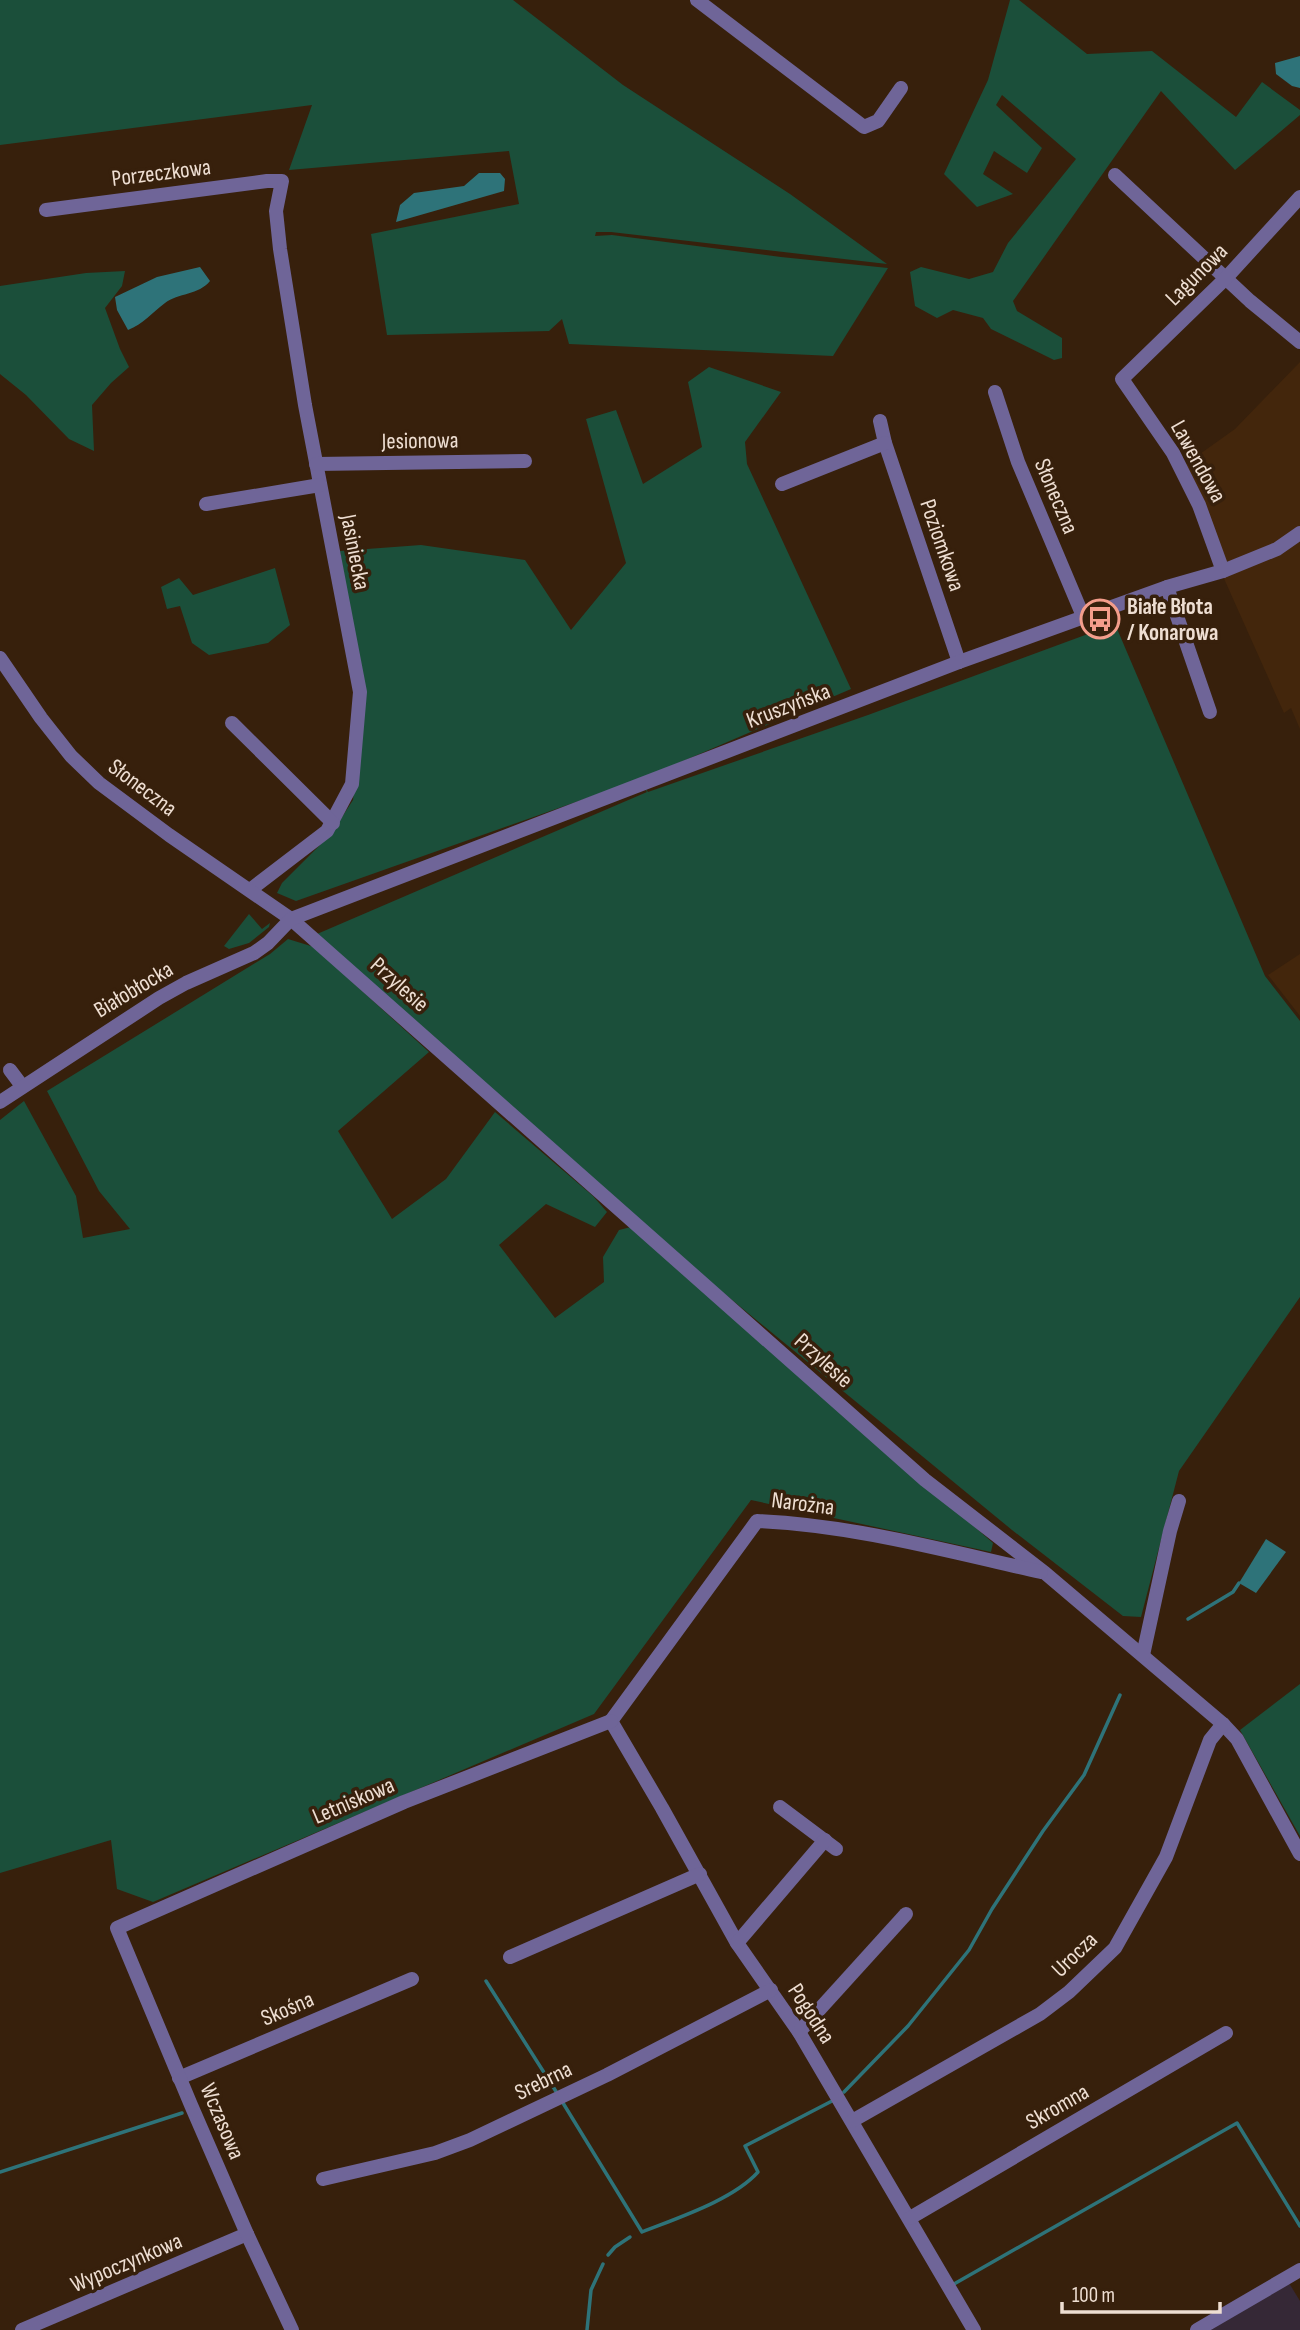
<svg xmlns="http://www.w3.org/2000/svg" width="1300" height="2330" viewBox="0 0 1300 2330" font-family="'Sofia Sans Condensed',sans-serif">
<rect width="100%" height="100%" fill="#37200c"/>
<g fill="#43260c">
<path d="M1300 362V729L1291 708 1284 713 1176 471 1235 429Z"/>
<path d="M1300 954V1016L1268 975Z"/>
</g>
<path fill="#352836" d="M1289 2283 1300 2301V2330H1208Z"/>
<g fill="#1b4f3a">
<path d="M0 0H513L623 85 790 194 887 264 611 232H596L595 236 612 235 781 257 888 268 833 356 569 344 562 319 549 331 387 335 371 234 519 204 509 151 289 170 312 105 0 145Z"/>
<path d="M1010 0H1019L1087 54 1152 51 1236 117 1262 82 1300 110V115L1235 170 1161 91 1013 301 1017 311 1062 338V358L1054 360 991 329 983 318 953 310 937 318 915 306 910 272 921 267 969 279 993 272 1008 243 1076 159 1002 95 996 105 1042 148 1027 173 994 151 983 174 1013 194 977 207 944 174 988 80Z"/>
<path d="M125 271 122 286 105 308 120 349 129 367 111 383 92 405 94 451 69 439 26 395 0 374V286L86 273Z"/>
<path d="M709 367 781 392 745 442 747 464 851 689 639 780 648 792 868 715 1115 624 1265 976 1300 1021V1297L1179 1471 1141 1617 1123 1616 1012 1530 681 1258 676 1264 993 1543 991 1552 751 1500 594 1714 153 1902 117 1889 111 1840 0 1873V1120L24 1101 76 1196 83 1238 130 1229 99 1191 47 1091 270 954 288 939 314 947 429 1052 338 1131 392 1219 446 1179 495 1112 593 1196 607 1212 595 1227 546 1204 499 1245 555 1318 604 1282 603 1257 619 1230 631 1227 317 934 647 792 638 780 296 901 277 893 282 883 331 834 353 800 363 691 340 551 421 545 525 560 571 630 626 563 586 419 616 410 643 484 702 447 688 382Z"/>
<path d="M275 568 290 625 268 643 209 655 192 643 180 606 167 609 161 587 179 578 193 595Z"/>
<path d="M249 914 262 929 270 923 269 927 249 943 229 949 224 946Z"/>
<path d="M1300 1684V1836L1240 1730Z"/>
</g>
<g fill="#2e7379">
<path d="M1300 56V88L1292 86 1276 74 1275 63Z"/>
<path d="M479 173H500L505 179 504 191 396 222 400 205 414 193 464 186Z"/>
<path d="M200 267 210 281C199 295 178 293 165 303 152 313 143 324 128 330L117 310 115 297 157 277Z"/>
<path d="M1266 1539 1286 1552 1256 1593 1239 1583Z"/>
</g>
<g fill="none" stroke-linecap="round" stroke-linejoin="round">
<g stroke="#2e7379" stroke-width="3.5">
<path d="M1188 1619 1233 1592 1239 1583"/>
<path d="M486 1981 557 2093"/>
<path d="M844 2092 908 2026 969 1950 992 1909 1043 1831 1084 1775 1120 1695"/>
<path d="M563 2103 642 2232C677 2218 733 2200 758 2172L745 2146 832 2101"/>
<path d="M0 2172 182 2113"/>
<path d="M608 2255 615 2247 630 2237"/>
<path d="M954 2284 1237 2123 1300 2226"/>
<path d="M587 2330 591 2290 603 2264"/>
</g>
<g stroke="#6f6598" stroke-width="14">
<path d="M697 0 864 127 878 121 901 88"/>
<path d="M1115 175 1250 301 1300 342"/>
<path d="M46 210 267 181H282L276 211 280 249 305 405 360 692 352 784 327 831 250 890"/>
<path d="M995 392 1018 462 1083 616"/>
<path d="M880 421 885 443 959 662"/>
<path d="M316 464 525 461"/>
<path d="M782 484 885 443"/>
<path d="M206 504 320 485"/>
<path d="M1223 571 1199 505 1173 453 1122 379 1226 278 1300 197"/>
<path d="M1167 587 1210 712"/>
<path d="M0 658 41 718 71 756 99 783 169 835 291 919 925 1480 1045 1573 1223 1724 1237 1739 1300 1854"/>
<path d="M232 723 333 823"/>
<path d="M10 1070 22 1086"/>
<path d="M0 1102 159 998 186 983 254 953 268 943 291 919 959 662 1167 587 1223 571 1277 549 1300 533"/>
<path d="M1143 1655 1170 1531 1179 1501"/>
<path d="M611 1721 662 1808 737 1943 799 2032 974 2330"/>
<path d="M611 1721 757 1521C853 1525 947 1551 1041 1572"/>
<path d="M780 1807 836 1849"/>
<path d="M737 1943 825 1840"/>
<path d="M510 1957 700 1874"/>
<path d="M799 2032 906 1914"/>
<path d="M179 2078 412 1979"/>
<path d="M852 2121 1040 2014 1069 1992 1115 1948 1166 1857 1210 1740 1223 1724"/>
<path d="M323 2179 435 2153 470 2140 607 2075 771 1990"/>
<path d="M910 2218 1226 2033"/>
<path d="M22 2330 247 2234"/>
<path d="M292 2330 247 2234 191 2105 117 1928 404 1802 611 1721"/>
<path d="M1197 2330 1300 2270"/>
</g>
</g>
<defs>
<symbol id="bus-ring" viewBox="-11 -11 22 22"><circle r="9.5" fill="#37200c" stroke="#f49d8b" stroke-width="1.5"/><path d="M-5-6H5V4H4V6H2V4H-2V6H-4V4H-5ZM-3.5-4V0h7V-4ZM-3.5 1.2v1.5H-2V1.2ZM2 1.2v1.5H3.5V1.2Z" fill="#f49d8b"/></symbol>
</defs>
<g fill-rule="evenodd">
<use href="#bus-ring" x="1078" y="597" width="44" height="44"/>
</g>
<g text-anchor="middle" stroke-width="7" stroke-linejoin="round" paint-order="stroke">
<g font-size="23" fill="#eeded2" stroke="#37200c">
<text transform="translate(161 172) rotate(-7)" y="8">Porzeczkowa</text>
<text transform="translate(1196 274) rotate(-45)" y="8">Lagunowa</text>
<text transform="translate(420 440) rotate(-1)" y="8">Jesionowa</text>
<text transform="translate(1199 461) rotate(61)" y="8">Lawendowa</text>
<text transform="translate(1057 496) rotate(67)" y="8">Słoneczna</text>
<text transform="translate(943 545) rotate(71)" y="8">Poziomkowa</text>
<text transform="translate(356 552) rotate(79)" y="8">Jasiniecka</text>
<text transform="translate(788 705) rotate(-21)" y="8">Kruszyńska</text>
<text transform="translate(143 787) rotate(37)" y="8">Słoneczna</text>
<text transform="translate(400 984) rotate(42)" y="8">Przylesie</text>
<text transform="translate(133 989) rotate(-31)" y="8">Białobłocka</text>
<text transform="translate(824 1360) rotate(42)" y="8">Przylesie</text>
<text transform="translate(803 1503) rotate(7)" y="8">Narożna</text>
<text transform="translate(353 1800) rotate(-23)" y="8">Letniskowa</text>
<text transform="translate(1074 1954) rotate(-44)" y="8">Urocza</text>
<text transform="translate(287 2008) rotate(-23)" y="8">Skośna</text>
<text transform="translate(812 2013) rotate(57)" y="8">Pogodna</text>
<text transform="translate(543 2080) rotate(-26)" y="8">Srebrna</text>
<text transform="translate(1057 2106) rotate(-30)" y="8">Skromna</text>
<text transform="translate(223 2121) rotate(67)" y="8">Wczasowa</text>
<text transform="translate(126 2262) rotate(-23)" y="8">Wypoczynkowa</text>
</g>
<g font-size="23" font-weight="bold" fill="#eeded2" stroke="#37200c" text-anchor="start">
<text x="1127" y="614">Białe Błota<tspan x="1127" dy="26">/ Konarowa</tspan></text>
</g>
</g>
<path d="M1062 2302v10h158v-10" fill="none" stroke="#eeded2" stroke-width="3.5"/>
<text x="1072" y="2302" font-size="21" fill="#eeded2" stroke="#37200c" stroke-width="5" paint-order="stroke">100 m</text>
</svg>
